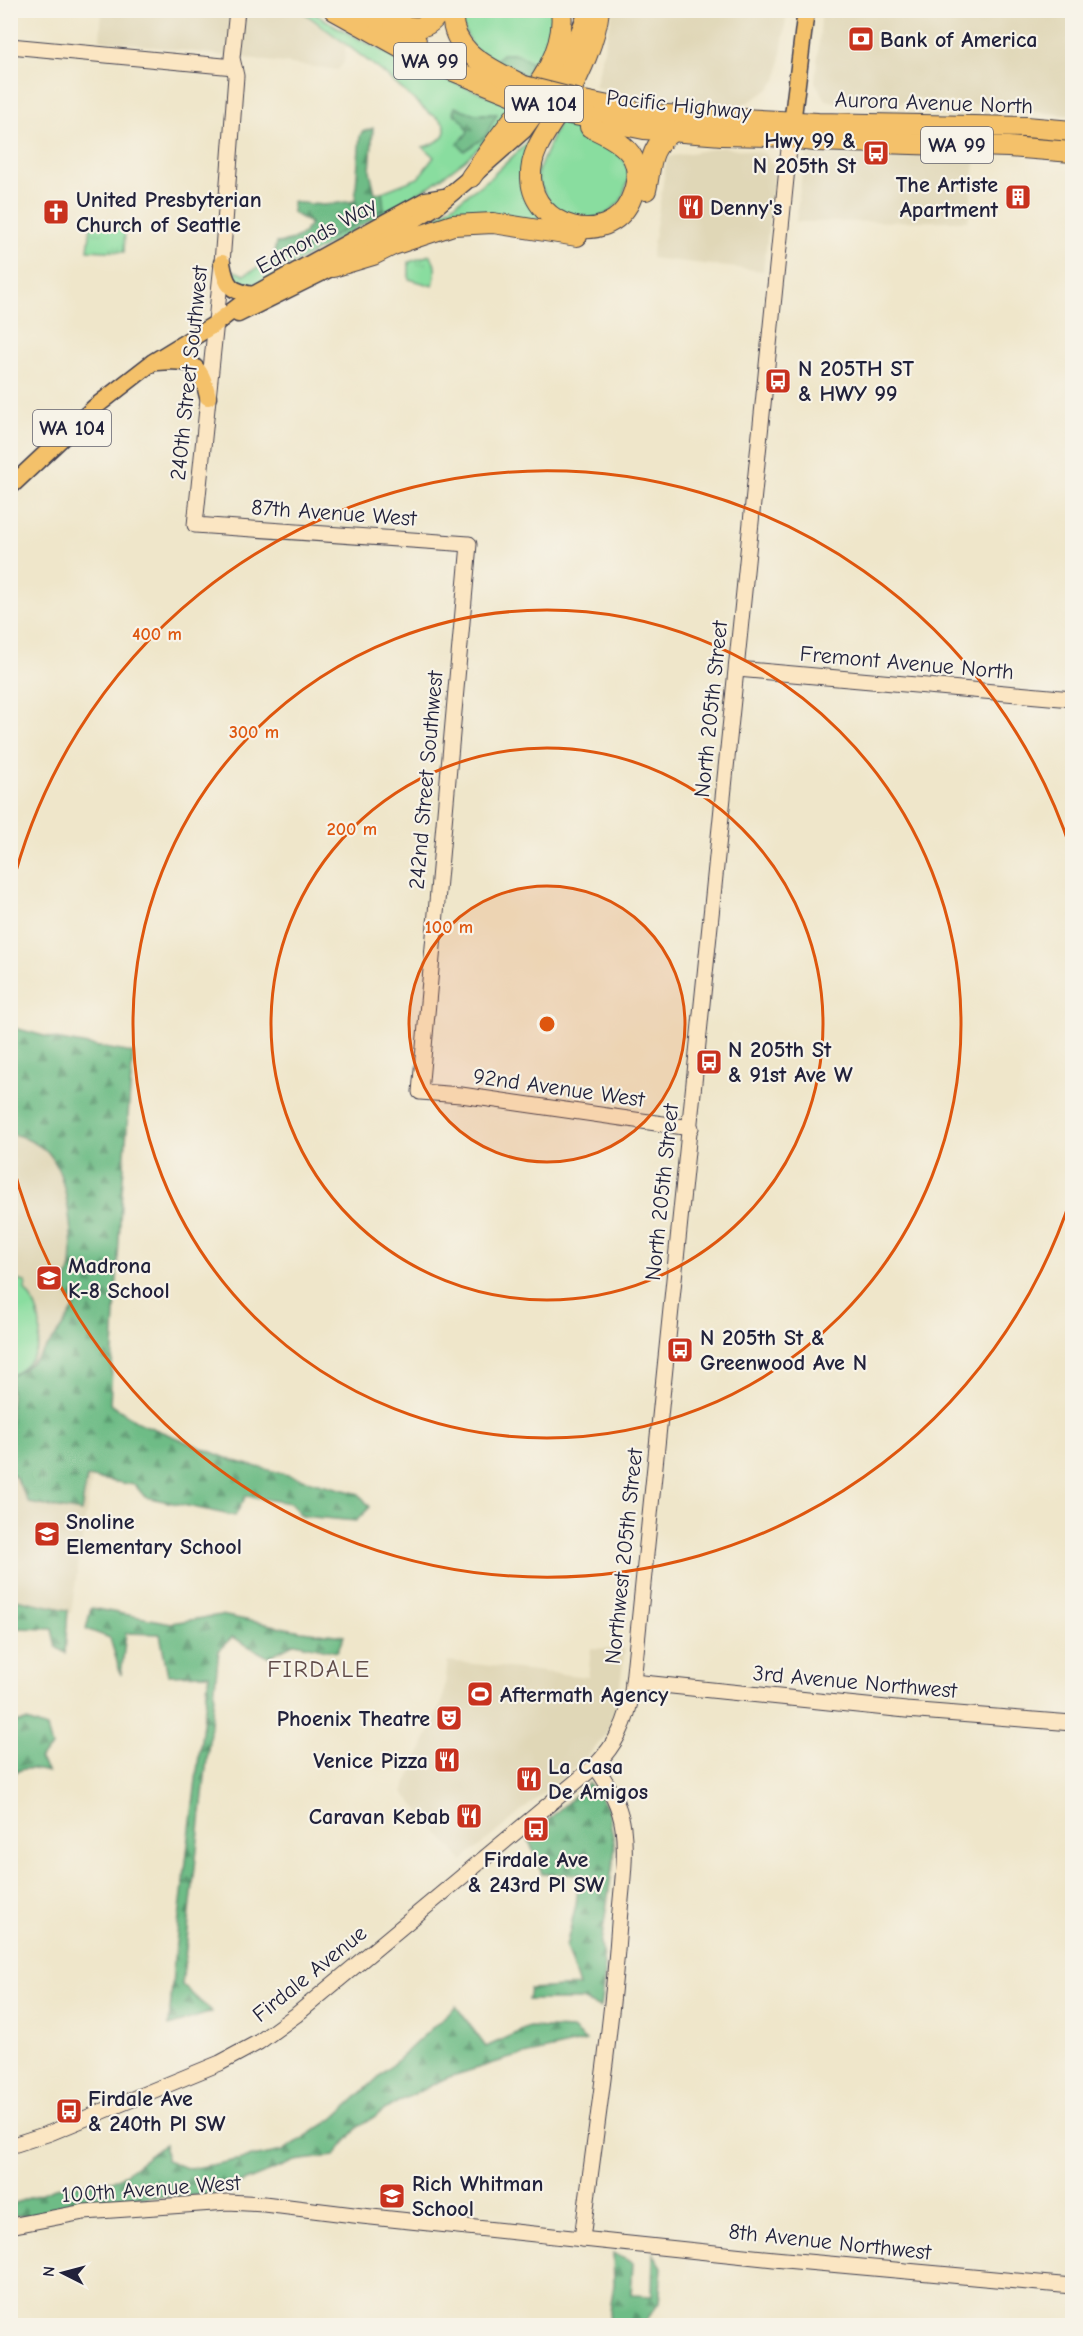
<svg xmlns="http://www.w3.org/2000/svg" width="1083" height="2336" viewBox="0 0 1083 2336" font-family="'Comic Neue',sans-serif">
<defs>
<pattern id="forest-firs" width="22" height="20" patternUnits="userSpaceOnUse" patternTransform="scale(1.5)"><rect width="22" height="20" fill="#6ebc86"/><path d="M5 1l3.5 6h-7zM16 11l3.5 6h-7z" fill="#5a986f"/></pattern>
<pattern id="park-tufts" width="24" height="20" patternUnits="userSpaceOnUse" patternTransform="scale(1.5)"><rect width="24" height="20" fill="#89dd9f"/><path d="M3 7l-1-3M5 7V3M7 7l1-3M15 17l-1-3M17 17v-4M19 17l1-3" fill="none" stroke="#76bd8a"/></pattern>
</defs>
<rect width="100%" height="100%" fill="#f7f3e8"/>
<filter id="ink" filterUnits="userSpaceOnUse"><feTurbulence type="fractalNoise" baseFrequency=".0167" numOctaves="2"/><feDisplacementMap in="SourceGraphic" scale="12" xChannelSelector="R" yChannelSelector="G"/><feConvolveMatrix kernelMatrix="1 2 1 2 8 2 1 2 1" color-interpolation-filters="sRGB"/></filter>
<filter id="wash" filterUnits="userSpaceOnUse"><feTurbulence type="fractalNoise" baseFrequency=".008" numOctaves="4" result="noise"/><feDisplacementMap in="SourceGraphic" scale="24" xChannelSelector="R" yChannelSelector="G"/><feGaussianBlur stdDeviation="1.35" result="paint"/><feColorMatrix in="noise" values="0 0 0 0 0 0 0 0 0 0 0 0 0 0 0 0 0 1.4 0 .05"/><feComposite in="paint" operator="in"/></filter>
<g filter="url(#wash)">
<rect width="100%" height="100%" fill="#efe6ca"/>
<g fill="#e0d7b7">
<path d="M102 10 314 11 347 32 344 63 338 70 100 40Z"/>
<path d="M613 11H787L778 77 769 89 749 102 734 106 663 101 595 87Z"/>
<path d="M822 11H1072V116L914 98 895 105 840 103 826 100 815 82Z"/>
<path d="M723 147 764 153 774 167 775 176 763 271 651 258 667 157Z"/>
<path d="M816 148 976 155 968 221 796 222 803 165 808 153Z"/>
<path d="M10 1117 104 1141 94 1463 71 1613 11 1606Z"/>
<path d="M591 1648 625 1649 617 1707 606 1735 588 1756 462 1861 403 1792 443 1700 448 1661 588 1677Z"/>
</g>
<g fill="#89dd9f" stroke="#56806d" stroke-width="1.5">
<path d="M553 10 555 28 533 80 528 78 530 62C518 54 507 50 495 61L473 48 459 18 460 11Z"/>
<path d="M302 11H311C375 52 444 80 516 106L492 135 465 160 430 186 260 283C247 287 236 283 232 270L244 275 272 260 291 257 383 209 382 192 418 178 434 157 423 147C447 141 455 125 429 113L380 70Z"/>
<path d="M559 122 609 141 626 163 629 178 621 201 608 213 587 221 554 212 536 176Z"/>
<path d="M530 140 549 224H427L489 179Z"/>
<path d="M11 1279 26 1282 25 1290C48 1319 46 1358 11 1376Z"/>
</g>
<g fill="url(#forest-firs)" stroke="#486f60" stroke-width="1.5">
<path d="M502 54H518L531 62 528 78 495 61Z"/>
<path d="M455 107 475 114H497L485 137 464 151 458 144 468 132 464 122 453 113Z"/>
<path d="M373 128 370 171 375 193 382 192 384 209 302 253 273 260 276 243C290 243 305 237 310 223L293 213 292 202 324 205 355 201 360 136 362 132Z"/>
<path d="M11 1027 55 1039 133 1053 121 1204 110 1404 140 1423 231 1460 359 1494 370 1507 356 1521 302 1516 290 1503 246 1496 235 1516 145 1497 135 1485 87 1477 81 1512 29 1503 15 1476 11 1475V1376C39 1363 59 1333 75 1307L64 1288C66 1281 70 1273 71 1266 74 1239 67 1177 51 1156 45 1147 21 1135 11 1134Z"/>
<path d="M11 1598 68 1610 65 1653 56 1647 52 1629 16 1628 11 1635Z"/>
<path d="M91 1608 171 1623 221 1615 301 1631 344 1636 337 1652 295 1643 268 1657 232 1637 219 1650 182 1985 212 2012 169 2026 174 1959 209 1674 168 1675 160 1634 126 1633 121 1675 110 1638 86 1629Z"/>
<path d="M27 1721 47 1728 52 1747 39 1759 48 1772C35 1769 21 1765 11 1776V1723Z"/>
<path d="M589 1783 608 1808 615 1849 601 1944 605 1974 600 2008 582 2000H528L530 1989 579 1986 566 1947 576 1904 580 1874H542L528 1838Z"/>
<path d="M456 2006 486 2047 529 2027 572 2029 586 2041 507 2059 446 2078 394 2104 358 2127 334 2156 295 2161 211 2195 152 2197 93 2203 37 2217 11 2215 13 2204 55 2188 118 2179 165 2144 166 2161 190 2169 283 2151 333 2119Z"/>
<path d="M613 2253 633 2263 631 2295 652 2296 653 2253 662 2267 659 2303 643 2325 608 2326 614 2283Z"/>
</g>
<g fill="url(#park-tufts)" stroke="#56806d" stroke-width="1.5">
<path d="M91 225 125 228 124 252 88 250Z"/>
<path d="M430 255C437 264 436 274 433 286L409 279V262Z"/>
</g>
</g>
<g filter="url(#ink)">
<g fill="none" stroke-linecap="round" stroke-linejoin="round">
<defs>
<g id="secondary">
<path d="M237 10 232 58 236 76 222 263 195 525 469 544 420 1092 461 1095 691 1128"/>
<path d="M10 46 234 67"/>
<path d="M737 669 1072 699"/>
<path d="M633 1682 906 1710 1072 1723"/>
<path d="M10 2146 50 2133 220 2063 259 2042 296 2015 595 1766C616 1744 627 1723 632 1692L790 139"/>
<path d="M10 2226 84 2212 228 2202 264 2204 362 2216 774 2259 1072 2286"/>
<path d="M582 2239C595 2134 612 2029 619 1923 621 1892 627 1858 623 1828 620 1805 609 1785 595 1766"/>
</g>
<g id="primary">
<path d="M791 132 806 10"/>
<path d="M222 263C226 286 230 291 253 295"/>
<path d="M238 314 333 267 412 221 435 207 471 177 524 130 557 85 588 10"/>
<path d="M157 362C191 359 200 362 208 397"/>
<path d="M10 487 95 407 153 362 215 324 253 295 426 200 444 197"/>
</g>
<g id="highway">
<path d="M334 10 419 57 518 97"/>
<path d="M363 10 416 41"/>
<path d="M453 10C448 53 493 69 524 86"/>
<path d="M394 24C415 29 429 31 440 10"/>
<path d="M579 100 648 114 818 123 1026 127 1072 131"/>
<path d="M570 114 644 129 722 135 770 136 815 141 1008 147 1072 152"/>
<path d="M590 127C626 143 649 159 630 201 607 249 533 228 531 178 529 149 553 124 566 100 580 73 596 40 599 10"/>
<path d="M471 177C482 162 492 147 503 132 529 97 567 57 561 10"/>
<path d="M646 190C652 164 648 150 671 132"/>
<path d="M333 267 373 255 393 245 453 225 493 223 577 236"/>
</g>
</defs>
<use href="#secondary" stroke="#413f50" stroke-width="17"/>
<use href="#primary" stroke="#413f50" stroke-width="19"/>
<use href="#highway" stroke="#413f50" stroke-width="22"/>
<use href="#secondary" stroke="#fbe6c3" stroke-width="15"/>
<use href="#primary" stroke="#f4c16a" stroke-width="16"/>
<use href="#highway" stroke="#f4c16a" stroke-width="20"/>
<defs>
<g id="highway-bridge">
<path d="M524 86 579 100"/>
<path d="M520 98 570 114"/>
</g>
</defs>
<use href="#highway-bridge" stroke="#413f50" stroke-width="22" stroke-linecap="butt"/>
<use href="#highway-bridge" stroke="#f4c16a" stroke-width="20"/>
</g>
</g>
<circle cx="547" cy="1024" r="138" fill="#de560e" fill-opacity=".12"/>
<g fill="none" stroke="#de560e" stroke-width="3">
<circle cx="547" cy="1024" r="138"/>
<circle cx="547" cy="1024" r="276"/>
<circle cx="547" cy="1024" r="414"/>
<path d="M1072 1195A552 552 0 0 1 11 1158M11 890A552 552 0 0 1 1072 853"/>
</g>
<defs>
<symbol id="bank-square" viewBox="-11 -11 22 22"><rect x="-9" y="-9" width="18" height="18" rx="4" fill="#c8321e" stroke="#f7f3e8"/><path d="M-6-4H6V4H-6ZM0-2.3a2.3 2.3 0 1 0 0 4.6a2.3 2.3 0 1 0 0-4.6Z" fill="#fff"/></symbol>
<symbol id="bus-square" viewBox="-11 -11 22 22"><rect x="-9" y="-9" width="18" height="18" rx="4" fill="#c8321e" stroke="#f7f3e8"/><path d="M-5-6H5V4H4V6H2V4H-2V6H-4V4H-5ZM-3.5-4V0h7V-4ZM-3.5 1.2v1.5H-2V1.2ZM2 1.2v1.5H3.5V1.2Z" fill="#fff"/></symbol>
<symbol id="building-square" viewBox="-11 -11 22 22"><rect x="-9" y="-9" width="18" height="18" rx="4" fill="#c8321e" stroke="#f7f3e8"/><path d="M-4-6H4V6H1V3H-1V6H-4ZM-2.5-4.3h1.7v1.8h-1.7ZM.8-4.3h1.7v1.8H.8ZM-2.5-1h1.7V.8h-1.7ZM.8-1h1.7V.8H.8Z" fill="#fff"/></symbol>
<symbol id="restaurant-square" viewBox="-11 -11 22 22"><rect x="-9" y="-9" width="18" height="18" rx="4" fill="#c8321e" stroke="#f7f3e8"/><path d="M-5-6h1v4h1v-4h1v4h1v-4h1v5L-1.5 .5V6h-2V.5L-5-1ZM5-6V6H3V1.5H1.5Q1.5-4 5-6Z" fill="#fff"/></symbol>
<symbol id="church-square" viewBox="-11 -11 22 22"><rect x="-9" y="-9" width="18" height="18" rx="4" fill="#c8321e" stroke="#f7f3e8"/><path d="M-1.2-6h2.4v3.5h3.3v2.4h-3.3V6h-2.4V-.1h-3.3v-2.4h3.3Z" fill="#fff"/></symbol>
<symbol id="school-square" viewBox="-11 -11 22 22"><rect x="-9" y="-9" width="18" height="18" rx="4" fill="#c8321e" stroke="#f7f3e8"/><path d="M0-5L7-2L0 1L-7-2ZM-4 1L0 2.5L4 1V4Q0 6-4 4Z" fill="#fff"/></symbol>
<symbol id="stadium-square" viewBox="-11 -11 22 22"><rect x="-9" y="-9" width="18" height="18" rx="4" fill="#c8321e" stroke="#f7f3e8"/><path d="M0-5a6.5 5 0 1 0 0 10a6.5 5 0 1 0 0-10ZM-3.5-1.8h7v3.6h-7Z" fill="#fff"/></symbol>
<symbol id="theatre-square" viewBox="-11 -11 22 22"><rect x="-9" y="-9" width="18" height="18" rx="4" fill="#c8321e" stroke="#f7f3e8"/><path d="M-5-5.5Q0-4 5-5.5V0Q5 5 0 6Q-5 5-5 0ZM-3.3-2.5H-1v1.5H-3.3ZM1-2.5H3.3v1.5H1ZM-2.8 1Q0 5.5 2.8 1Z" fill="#fff"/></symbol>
</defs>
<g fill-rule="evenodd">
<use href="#bank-square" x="846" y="24" width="30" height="30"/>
<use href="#bus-square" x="861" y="138" width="30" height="30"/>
<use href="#building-square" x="1003" y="182" width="30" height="30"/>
<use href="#restaurant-square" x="676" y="192" width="30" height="30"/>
<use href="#church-square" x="41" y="197" width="30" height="30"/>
<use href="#bus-square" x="763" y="366" width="30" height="30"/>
<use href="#bus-square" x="694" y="1047" width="30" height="30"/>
<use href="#school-square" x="34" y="1263" width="30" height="30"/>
<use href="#bus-square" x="665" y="1335" width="30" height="30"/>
<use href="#school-square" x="32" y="1519" width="30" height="30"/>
<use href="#stadium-square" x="465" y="1679" width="30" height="30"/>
<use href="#theatre-square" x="434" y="1703" width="30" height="30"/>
<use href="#restaurant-square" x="432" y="1745" width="30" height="30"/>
<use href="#restaurant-square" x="514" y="1764" width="30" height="30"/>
<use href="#restaurant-square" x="454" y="1801" width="30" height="30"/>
<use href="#bus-square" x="521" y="1814" width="30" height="30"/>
<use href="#bus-square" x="54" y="2096" width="30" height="30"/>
<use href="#school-square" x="377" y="2181" width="30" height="30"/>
</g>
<g text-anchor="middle" stroke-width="4.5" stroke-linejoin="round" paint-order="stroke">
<g fill="#f7f3e8" stroke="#62616f" stroke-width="1.5">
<rect x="394" y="43" width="72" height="36" rx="4.5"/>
<rect x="505" y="86" width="78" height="36" rx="4.5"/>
<rect x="921" y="127" width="72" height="36" rx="4.5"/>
<rect x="33" y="410" width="78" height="36" rx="4.5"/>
</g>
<g font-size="21" font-weight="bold" fill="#22223b">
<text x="430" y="68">WA 99</text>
<text x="544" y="111">WA 104</text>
<text x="957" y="152">WA 99</text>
<text x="72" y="435">WA 104</text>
</g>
<g font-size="22" font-weight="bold" fill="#22223b" stroke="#f7f3e8" text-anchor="start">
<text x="880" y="47">Bank of America</text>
<text x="856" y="148" text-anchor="end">Hwy 99 &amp;<tspan x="856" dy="25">N 205th St</tspan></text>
<text x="998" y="192" text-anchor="end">The Artiste<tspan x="998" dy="25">Apartment</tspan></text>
<text x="76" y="207">United Presbyterian<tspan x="76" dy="25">Church of Seattle</tspan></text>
<text x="710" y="215">Denny's</text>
<text x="798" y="376">N 205TH ST<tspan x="798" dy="25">&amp; HWY 99</tspan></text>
<text x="728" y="1057">N 205th St<tspan x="728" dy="25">&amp; 91st Ave W</tspan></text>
<text x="68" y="1273">Madrona<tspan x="68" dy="25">K-8 School</tspan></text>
<text x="700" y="1345">N 205th St &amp;<tspan x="700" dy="25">Greenwood Ave N</tspan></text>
<text x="66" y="1529">Snoline<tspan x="66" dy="25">Elementary School</tspan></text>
<text x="500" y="1702">Aftermath Agency</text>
<text x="430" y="1726" text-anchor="end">Phoenix Theatre</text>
<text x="428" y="1768" text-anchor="end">Venice Pizza</text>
<text x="548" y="1774">La Casa<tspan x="548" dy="25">De Amigos</tspan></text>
<text x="450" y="1824" text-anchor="end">Caravan Kebab</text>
<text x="536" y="1867" text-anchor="middle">Firdale Ave<tspan x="536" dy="25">&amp; 243rd Pl SW</tspan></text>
<text x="88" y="2106">Firdale Ave<tspan x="88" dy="25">&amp; 240th Pl SW</tspan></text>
<text x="412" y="2191">Rich Whitman<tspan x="412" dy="25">School</tspan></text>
</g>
<g font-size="22" fill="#22223b" stroke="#f7f3e8">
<text transform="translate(934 102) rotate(2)" y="8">Aurora Avenue North</text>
<text transform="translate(679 104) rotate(6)" y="8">Pacific Highway</text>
<text transform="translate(316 235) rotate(-29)" y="8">Edmonds Way</text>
<text transform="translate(188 373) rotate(-84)" y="8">240th Street Southwest</text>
<text transform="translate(334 512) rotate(4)" y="8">87th Avenue West</text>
<text transform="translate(907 662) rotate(5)" y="8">Fremont Avenue North</text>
<text transform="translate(710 709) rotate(-84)" y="8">North 205th Street</text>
<text transform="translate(425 780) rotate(-85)" y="8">242nd Street Southwest</text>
<text transform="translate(559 1087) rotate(8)" y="8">92nd Avenue West</text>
<text transform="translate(661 1192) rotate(-84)" y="8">North 205th Street</text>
<text transform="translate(623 1556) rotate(-84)" y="8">Northwest 205th Street</text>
<text transform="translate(855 1681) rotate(5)" y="8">3rd Avenue Northwest</text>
<text transform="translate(309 1973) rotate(-39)" y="8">Firdale Avenue</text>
<text transform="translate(151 2188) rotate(-4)" y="8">100th Avenue West</text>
<text transform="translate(830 2241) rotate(6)" y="8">8th Avenue Northwest</text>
</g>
<g font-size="24" letter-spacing="1.5" fill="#614c4a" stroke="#f7f3e8">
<text x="319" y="1677">FIRDALE</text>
</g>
</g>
<circle cx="547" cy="1024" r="9" fill="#de560e" stroke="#f7f3e8" stroke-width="3"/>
<g font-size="18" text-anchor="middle" font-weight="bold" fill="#de560e" stroke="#f7f3e8" stroke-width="4.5" stroke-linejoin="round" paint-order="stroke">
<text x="157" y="640">400 m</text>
<text x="254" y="738">300 m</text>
<text x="352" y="835">200 m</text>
<text x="449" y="933">100 m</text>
</g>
<rect width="1083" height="2336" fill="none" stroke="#f7f3e8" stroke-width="36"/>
<g transform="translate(63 2273) rotate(276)" stroke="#f7f3e8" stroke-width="4.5" paint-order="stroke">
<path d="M0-4.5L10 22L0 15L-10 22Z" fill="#22223b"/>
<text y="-9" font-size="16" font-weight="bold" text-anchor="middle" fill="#22223b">N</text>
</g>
</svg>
